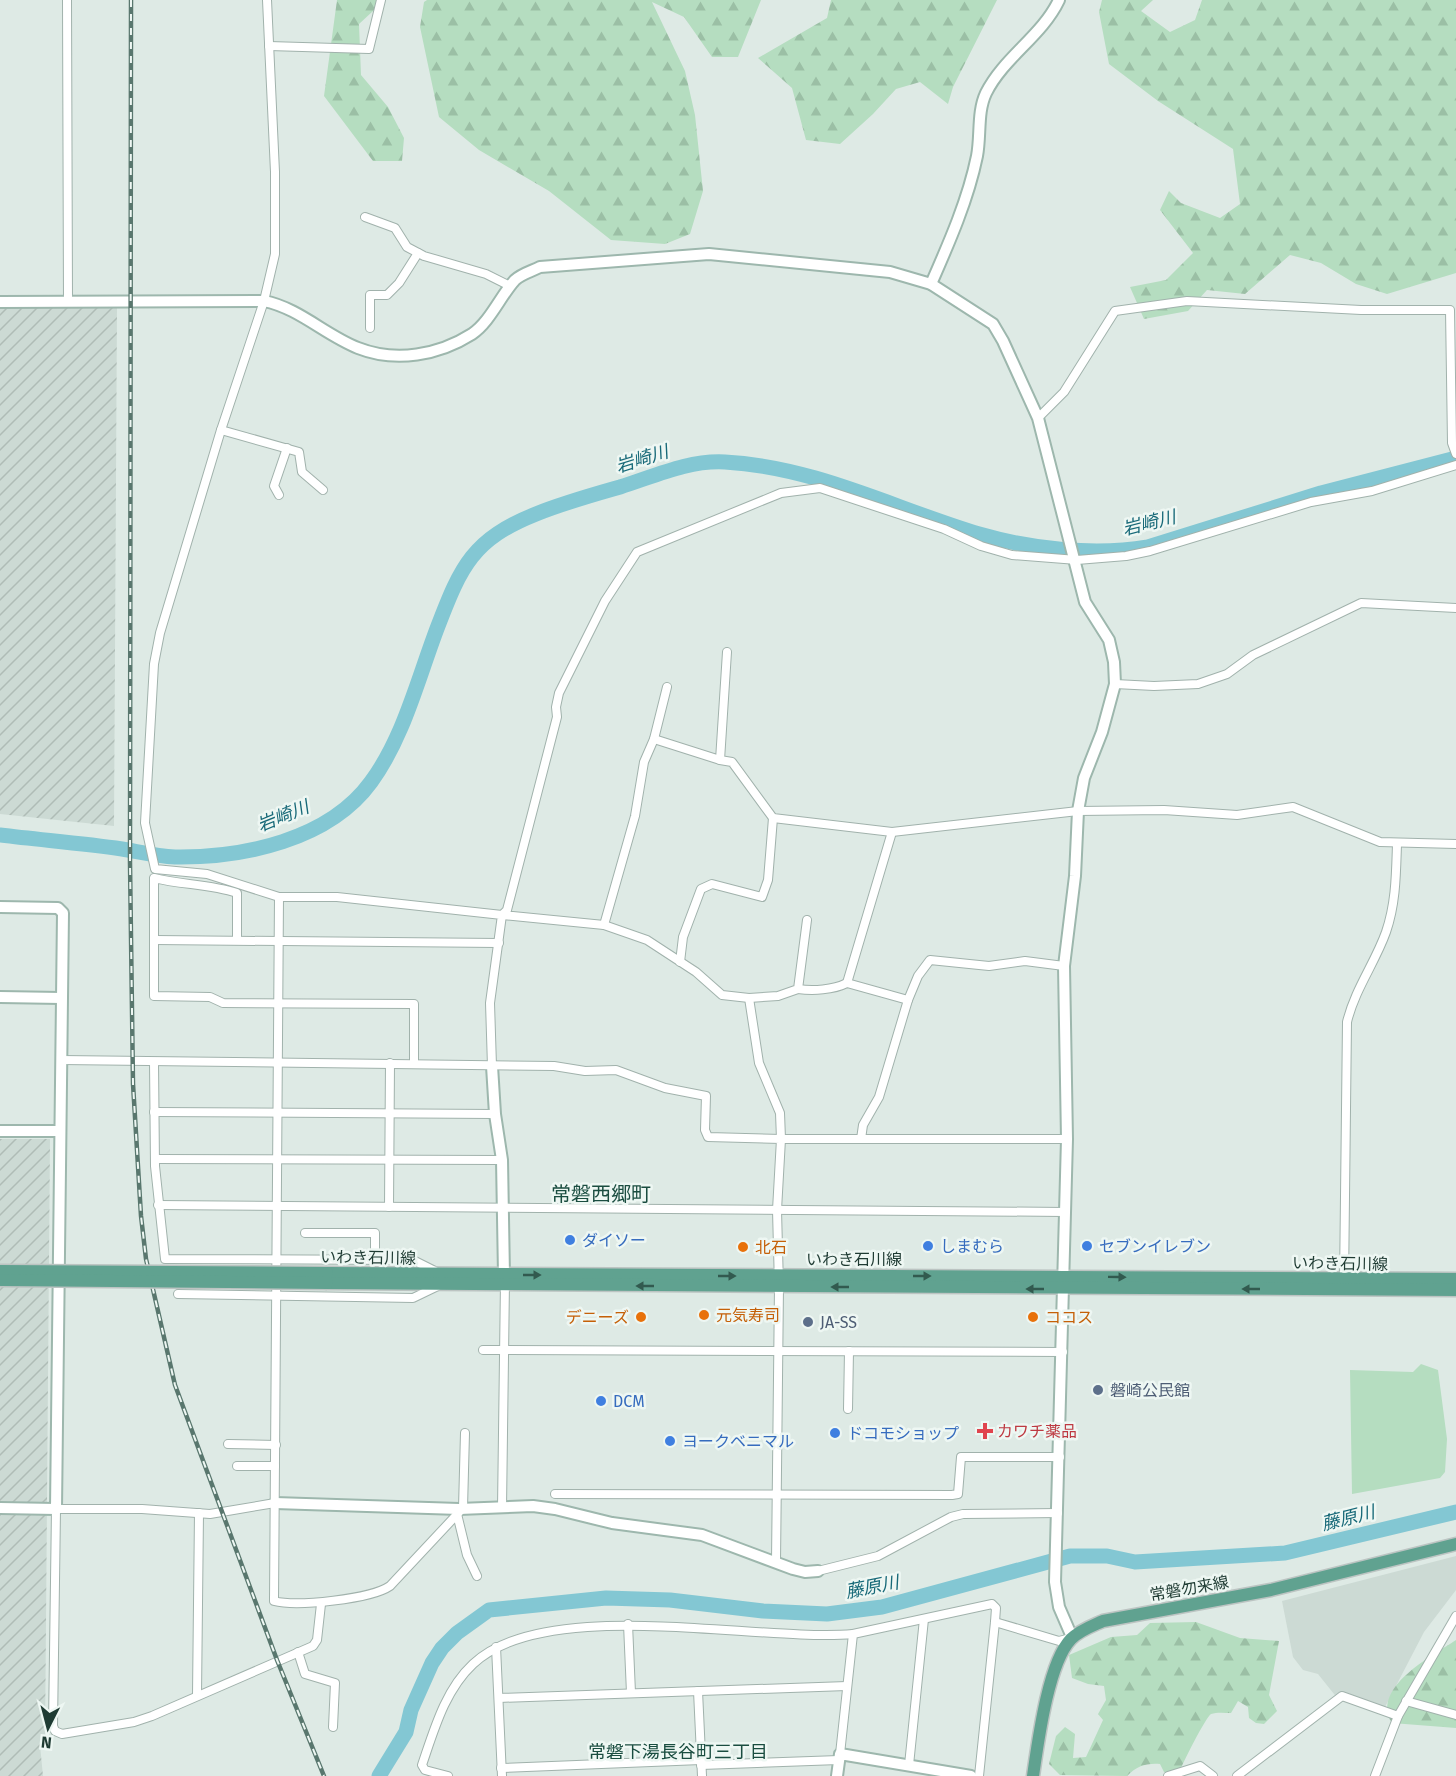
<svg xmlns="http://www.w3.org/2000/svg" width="1456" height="1776" viewBox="0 0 1456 1776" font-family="'Fira Sans','Noto Sans JP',sans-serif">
<defs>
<pattern id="industrial-furrows" width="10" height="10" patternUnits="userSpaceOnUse" patternTransform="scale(1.5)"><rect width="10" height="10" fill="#ccdad4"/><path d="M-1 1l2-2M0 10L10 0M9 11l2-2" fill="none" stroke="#afbcb6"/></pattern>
<pattern id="forest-firs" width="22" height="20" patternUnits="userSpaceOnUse" patternTransform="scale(1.5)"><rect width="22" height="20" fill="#b5ddc0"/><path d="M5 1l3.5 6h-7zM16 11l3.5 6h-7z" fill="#9bbfa5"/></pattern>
</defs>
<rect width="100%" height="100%" fill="#deeae5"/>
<path fill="#ccdad4" d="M1456 1556V1590L1424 1632 1385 1707 1347 1693 1338 1699 1318 1674 1303 1670 1293 1657 1282 1601Z"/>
<g fill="url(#industrial-furrows)">
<path d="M0 307H117L114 826 0 814Z"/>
<path d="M0 1139H50L45 1744 40 1745 43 1776H0Z"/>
</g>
<g fill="url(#forest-firs)">
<path d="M337 0H385L359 24 361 75 388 107 404 138 402 161H373L324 96Z"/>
<path d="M427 0H761L738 57H712L684 17 652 2 685 71 695 115 703 191 690 234 665 244 611 240 549 191 479 150 439 117 420 27 424 2Z"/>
<path d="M831 0H997L953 87 948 104 920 82 896 89 873 114 840 144 806 140 792 88 758 58 827 18Z"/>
<path d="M1102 0H1153L1141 11 1170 32 1195 20 1202 0H1456V273L1387 294 1356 284 1321 263 1290 255 1245 294 1207 290 1188 311 1144 319 1130 287 1166 280 1193 253 1160 210 1169 191 1181 203 1220 218 1240 204 1233 149 1158 101 1109 64 1099 12Z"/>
<path d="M1196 1622 1240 1638 1279 1641 1269 1695 1277 1711 1264 1724 1256 1723 1249 1718 1248 1707 1238 1701 1231 1713C1225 1713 1217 1712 1211 1714 1206 1717 1182 1764 1179 1773L1164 1772 1160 1764C1146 1763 1137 1766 1127 1776L1060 1775 1049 1764 1056 1736 1065 1727 1075 1734 1073 1758 1086 1757 1103 1720 1098 1714 1106 1700 1104 1686 1088 1684 1072 1678 1069 1655 1111 1637 1137 1635 1150 1623Z"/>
<path d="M1456 1640V1728L1392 1723C1370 1688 1432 1656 1456 1640Z"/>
</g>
<path fill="#b5ddc0" d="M1421 1364 1438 1370 1447 1439 1445 1472 1440 1478 1352 1494 1350 1370 1413 1372Z"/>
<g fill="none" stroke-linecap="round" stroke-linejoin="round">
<g stroke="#83c7d3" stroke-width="15">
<path d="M0 835C40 840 81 843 122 849 140 852 157 856 175 857 243 858 329 840 371 782 404 737 418 678 438 626 461 566 473 539 536 514 563 503 592 495 620 487 655 476 688 460 725 462 816 467 895 509 979 534 1031 549 1094 556 1148 547L1321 493 1456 458"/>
<path d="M379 1776 406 1732 411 1710 432 1663 442 1648 457 1633 489 1610 606 1598 670 1600 763 1611 827 1614 882 1607 1070 1556H1107L1135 1562 1285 1553 1456 1512"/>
</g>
<defs>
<g id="street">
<path d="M67 0 68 302"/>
<path d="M267 0 275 172V254L264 301 221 430 160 633 154 664 145 823 155 869 207 874 279 897H337L502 915 490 1003 492 1066"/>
<path d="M269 46 369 49 381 0"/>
<path d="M365 217 395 228 407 247 424 256 486 274 510 286"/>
<path d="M370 328V295H387L399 283 418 253"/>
<path d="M1038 418 1064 392 1115 311 1187 301 1361 310H1450L1452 443 1456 454"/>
<path d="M221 430 299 452 302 472 323 490"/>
<path d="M279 495 274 486 287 448"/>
<path d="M1115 684 1154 686 1198 684 1227 674 1253 655 1361 603 1456 608"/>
<path d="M654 739 720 760 727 652"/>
<path d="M720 760 732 762 773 818 892 832 1078 811 1164 810 1237 815 1293 807 1380 842 1456 844"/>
<path d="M279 897 274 1601C297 1607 371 1599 390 1586L463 1508 465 1433"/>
<path d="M807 920 798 989 778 996 749 998 722 995 696 972 647 940 604 925 502 915 507 910 557 717 556 707 559 693 605 601 637 552 781 493 820 488 944 529 981 546 1012 555 1077 560 1126 556 1150 551 1311 502 1372 491 1456 465"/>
<path d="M604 925 635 816 644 762 654 739 667 687"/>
<path d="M237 939V893C210 884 182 885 154 878V996L210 997 223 1003 414 1004V1064"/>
<path d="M155 940 499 943"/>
<path d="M680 962 683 937 701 889 712 884 762 897 768 880 773 818"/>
<path d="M847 983 892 832"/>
<path d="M798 989C813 991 833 990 847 983L908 1000 879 1097 863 1125 861 1139"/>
<path d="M749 998 759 1063 780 1113 781 1139H1067"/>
<path d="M908 1000 918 976 930 960 989 966 1025 961 1064 966"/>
<path d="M61 1060 554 1066 585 1071 616 1070 665 1088 706 1096 705 1130 708 1137 781 1139 777 1210 779 1286 776 1562"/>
<path d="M154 1062 155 1166 165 1259 413 1260 437 1272"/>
<path d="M154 1112 495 1114"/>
<path d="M156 1159 502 1160"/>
<path d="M158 1205 1065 1212"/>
<path d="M389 1207 390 1063"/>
<path d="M305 1233H375V1259"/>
<path d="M1344 1283 1347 1022C1355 989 1375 963 1386 932 1396 903 1396 874 1397 844"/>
<path d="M178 1294 413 1298 440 1285"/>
<path d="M483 1350 1063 1352"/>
<path d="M848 1409 849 1351"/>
<path d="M228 1444 276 1445"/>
<path d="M237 1466H275"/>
<path d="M555 1494 952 1495 958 1494 961 1457H1060"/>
<path d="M275 1503 210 1514 142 1509H56L53 1726 55 1731 62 1734 134 1722 152 1716 313 1646 317 1640 321 1604"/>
<path d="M502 1508 505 1281"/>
<path d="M457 1514 467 1555 477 1576"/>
<path d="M818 1571 878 1556 951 1517 963 1514 1058 1513"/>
<path d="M995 1622 1059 1641 1071 1638"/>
<path d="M628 1624 631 1693"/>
<path d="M496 1647 502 1776"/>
<path d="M298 1652 305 1674 335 1683 333 1727"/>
<path d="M698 1691 702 1776"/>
<path d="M197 1695 199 1513"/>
<path d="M499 1698 847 1686"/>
<path d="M1406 1701 1456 1715"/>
<path d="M840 1754 853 1634 992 1604 996 1608 995 1622 979 1776"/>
<path d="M701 1765 839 1760"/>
<path d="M909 1765 924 1619"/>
<path d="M501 1768 701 1760"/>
<path d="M448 1776 425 1770 422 1765C434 1730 445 1690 473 1664 546 1595 755 1642 853 1634"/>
<path d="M1168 1776 1200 1766 1213 1776"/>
<path d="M1237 1776 1342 1696 1398 1716"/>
<path d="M1375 1776 1398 1716 1456 1616"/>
</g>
<g id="secondary">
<path d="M931 284C949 243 968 200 977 156 981 135 977 112 986 93 1004 57 1042 36 1059 0"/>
<path d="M0 302 264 301C299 308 325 335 358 348 396 363 439 355 472 334 490 322 501 295 515 280 521 274 532 271 540 267L709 254 890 272 931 284 993 324 1003 341 1038 418 1085 602 1109 640 1114 662 1115 684 1102 732 1084 778 1078 811 1075 876 1064 966 1067 1139 1055 1582 1059 1607 1072 1637"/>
<path d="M0 907 58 908 63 913 56 1509 0 1508"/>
<path d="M0 997 61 998"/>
<path d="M492 1066 495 1114 502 1160 504 1275"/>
<path d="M0 1131H60"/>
<path d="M275 1503 459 1509 533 1506 555 1509 612 1523 702 1535 793 1569 805 1572 818 1571"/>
<path d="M837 1776 840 1754 971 1776"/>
</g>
<g id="primary">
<path d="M327 1273 1456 1279"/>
<path d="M327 1283 1456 1290"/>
<path d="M1033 1776C1038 1742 1048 1663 1071 1639 1080 1630 1092 1626 1103 1621L1271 1590 1456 1544"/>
</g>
</defs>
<use href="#street" stroke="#a1b2ac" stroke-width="10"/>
<use href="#secondary" stroke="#9db7ad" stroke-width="14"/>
<use href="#primary" stroke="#bcc4c2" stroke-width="15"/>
<use href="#street" stroke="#fff" stroke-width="8"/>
<use href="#secondary" stroke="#fff" stroke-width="10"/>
<use href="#primary" stroke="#60a290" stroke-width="12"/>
<defs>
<path id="rail" d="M131 0 130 863 133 1084 141 1216 146 1259 175 1385 277 1660 324 1776"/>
</defs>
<use href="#rail" stroke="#59776e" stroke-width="4.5"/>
<use href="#rail" stroke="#eef7f3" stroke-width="2" stroke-dasharray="7" stroke-linecap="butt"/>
<defs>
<g id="primary-bridge">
<path d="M0 1271 327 1273"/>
<path d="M0 1280 327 1283"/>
</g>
</defs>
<use href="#primary-bridge" stroke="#bcc4c2" stroke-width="15" stroke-linecap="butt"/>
<use href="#primary-bridge" stroke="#60a290" stroke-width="12"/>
</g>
<defs><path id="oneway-solid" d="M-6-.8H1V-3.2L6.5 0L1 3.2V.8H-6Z" transform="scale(1.5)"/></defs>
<g fill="#325a4f">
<use href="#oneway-solid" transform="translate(532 1275)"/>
<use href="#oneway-solid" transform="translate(727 1276)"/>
<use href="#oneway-solid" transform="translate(922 1276)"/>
<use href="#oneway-solid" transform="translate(1117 1277) rotate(1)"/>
<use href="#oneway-solid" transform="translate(645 1286) rotate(-180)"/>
<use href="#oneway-solid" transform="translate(840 1287) rotate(-180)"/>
<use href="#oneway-solid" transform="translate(1035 1289) rotate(-180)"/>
<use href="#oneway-solid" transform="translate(1251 1289) rotate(180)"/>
</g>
<g fill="#3f7fe0" stroke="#eef7f3" stroke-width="2">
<circle cx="570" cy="1240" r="6"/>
<circle cx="928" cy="1246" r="6"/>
<circle cx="1087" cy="1246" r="6"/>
<circle cx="601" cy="1401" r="6"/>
<circle cx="835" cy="1433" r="6"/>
<circle cx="670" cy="1441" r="6"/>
</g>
<g fill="#e8710a" stroke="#eef7f3" stroke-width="2">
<circle cx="743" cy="1247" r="6"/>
<circle cx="704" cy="1315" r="6"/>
<circle cx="641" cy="1317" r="6"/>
<circle cx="1033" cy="1317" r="6"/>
</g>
<g fill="#5c6f8a" stroke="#eef7f3" stroke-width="2">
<circle cx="808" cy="1322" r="6"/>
<circle cx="1098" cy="1390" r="6"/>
</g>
<path fill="#e0444e" stroke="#eef7f3" stroke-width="2" d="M982 1422h6v6h6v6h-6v6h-6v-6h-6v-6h6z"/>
<g text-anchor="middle" stroke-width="5" stroke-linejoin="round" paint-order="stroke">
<g font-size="16" fill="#366cbe" stroke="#eef7f3" text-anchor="start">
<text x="582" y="1246">ダイソー</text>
<text x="940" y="1252">しまむら</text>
<text x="1099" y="1252">セブンイレブン</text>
<text x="613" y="1407">DCM</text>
<text x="847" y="1439">ドコモショップ</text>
<text x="682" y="1447">ヨークベニマル</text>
</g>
<g font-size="16" fill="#c56008" stroke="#eef7f3" text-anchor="start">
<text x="755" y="1253">北石</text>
<text x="716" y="1321">元気寿司</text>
<text x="629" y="1323" text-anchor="end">デニーズ</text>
<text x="1045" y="1323">ココス</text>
</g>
<g font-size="16" fill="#1f3b33" stroke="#eef7f3">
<text transform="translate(368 1257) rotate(1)" y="6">いわき石川線</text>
<text x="854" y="1265">いわき石川線</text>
<text transform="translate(1340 1263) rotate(1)" y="6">いわき石川線</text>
<text transform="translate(1189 1588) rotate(-10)" y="6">常磐勿来線</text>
</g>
<g font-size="16" fill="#4e5e75" stroke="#eef7f3" text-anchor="start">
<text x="820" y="1328">JA-SS</text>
<text x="1110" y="1396">磐崎公民館</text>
</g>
<g font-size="16" fill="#be3a42" stroke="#eef7f3" text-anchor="start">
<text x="997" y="1437">カワチ薬品</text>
</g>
<g font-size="18" font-style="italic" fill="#176978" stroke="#eef7f3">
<text transform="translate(642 459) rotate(-17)" y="6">岩崎川</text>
<text transform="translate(1149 523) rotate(-14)" y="6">岩崎川</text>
<text transform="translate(283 816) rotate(-22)" y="6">岩崎川</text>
<text transform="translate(1348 1518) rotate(-14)" y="6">藤原川</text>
<text transform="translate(872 1587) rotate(-11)" y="6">藤原川</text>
</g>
<g font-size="18" fill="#1a4d40" stroke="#eef7f3">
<text x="678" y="1758">常磐下湯長谷町三丁目</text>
</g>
<g font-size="20" fill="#1a4d40" stroke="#eef7f3">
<text x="601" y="1201">常磐西郷町</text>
</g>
</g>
<g transform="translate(48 1728) rotate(186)" stroke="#eef7f3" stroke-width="4.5" paint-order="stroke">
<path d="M0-4.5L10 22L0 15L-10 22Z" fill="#1f3b33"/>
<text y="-9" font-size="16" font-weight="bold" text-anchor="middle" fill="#1f3b33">N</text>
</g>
</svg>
